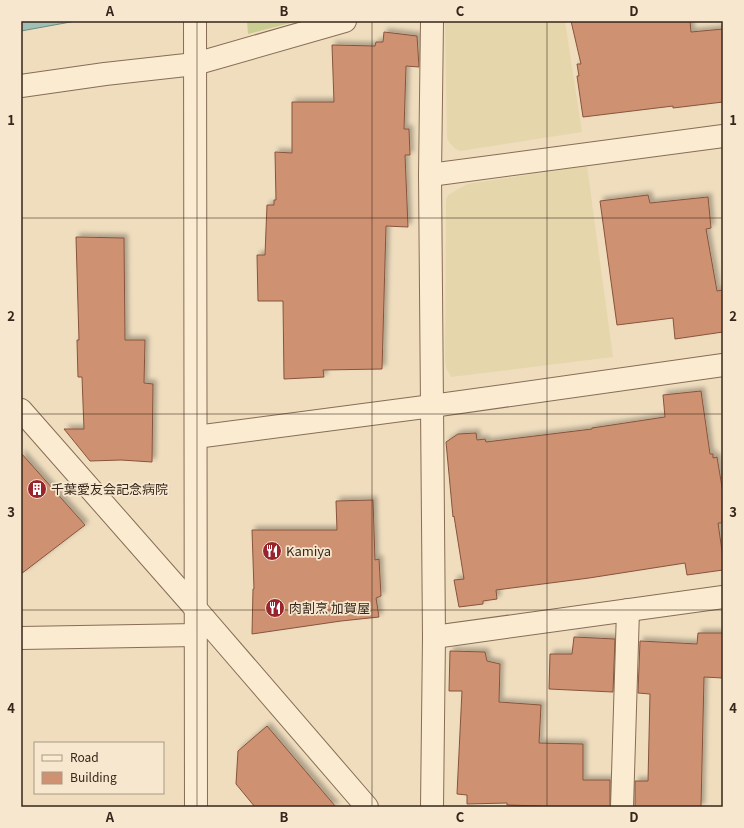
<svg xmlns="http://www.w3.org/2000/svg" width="744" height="828" viewBox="0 0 744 828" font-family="Georgia,'Noto Sans JP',serif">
<defs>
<filter id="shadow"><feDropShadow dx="3.5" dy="-3.5" stdDeviation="2" flood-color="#0004"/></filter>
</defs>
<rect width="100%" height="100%" fill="#efddbe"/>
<g fill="#e5d7ab">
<path d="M445 21H565L582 132 460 151 454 148 447 139Z"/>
<path d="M587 166 613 357 451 377 446 368 445 361 446 200 448 195 467 184Z"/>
</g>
<path fill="#cacd92" d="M247 21H298L248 34Z"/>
<path fill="#a1c0b5" stroke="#698e82" d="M21 21H76L21 31Z"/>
<g fill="#ce9272" stroke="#87543c" filter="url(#shadow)">
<path d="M571 21H690L691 32 723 29V102L673 108V106L583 117 577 76H579L577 64H581Z"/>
<path d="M384 32 417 36 419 67 406 66 404 129H409L410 155H405L408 227 386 226 382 369 323 370 324 377 284 379 283 301H258L257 255H265L267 205H274V200H276L275 152 292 153V102H334L332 45 375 46 376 42H383Z"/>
<path d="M648 195 650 203 708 197 711 228 706 229 717 291 723 290V332L675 339 673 318 617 325 600 201Z"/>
<path d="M76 237 124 238 125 340H145L144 383 153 384 152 462 121 460 90 461 64 429H84L82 377H78L77 340H79Z"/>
<path d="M701 391 710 454H713V458L717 457 723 493 722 523H718L723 558V570L687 575 685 563 589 578 496 590 497 599 483 601V604L459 607 454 580 464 579 454 516 453 517 446 442 458 434 476 433 477 440 485 439 486 442 592 429V428L665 417 663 395Z"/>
<path d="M21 453 85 525 21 574Z"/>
<path d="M373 500 375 560 379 559 381 596 376 598 379 617 341 621 252 634 253 589H254L252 530H337L336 501Z"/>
<path d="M698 633H723V678L704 677 701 807H635V781H648L650 694 638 693 640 641 697 644Z"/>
<path d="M574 637 615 639 613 692 549 689 550 654H572Z"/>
<path d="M450 651 485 652 487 661 500 664 499 702 541 705 539 743 583 744V780H610V807H541V806L507 805V803L467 804V795L457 794 462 691H449Z"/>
<path d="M267 726 336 807H255L236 784 238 751Z"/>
</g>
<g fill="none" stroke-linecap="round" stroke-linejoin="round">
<defs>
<g id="minor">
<path d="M432 21 430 175 434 637 432 807"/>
<path d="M21 86 105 74 195 64 345 21"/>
<path d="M430 175 723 136"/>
<path d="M21 410 196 609"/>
<path d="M196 437 432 406 723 365"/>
<path d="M434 637 723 597"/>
<path d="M21 638 196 635"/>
<path d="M622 807 628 610"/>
</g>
<g id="tertiary">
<path d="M195 21 196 807"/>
<path d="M196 609 367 807"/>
</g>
</defs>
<use href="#minor" stroke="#876d56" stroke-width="24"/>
<use href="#tertiary" stroke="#876d56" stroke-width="24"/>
<use href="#minor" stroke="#faebd1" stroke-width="22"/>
<use href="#tertiary" stroke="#faebd1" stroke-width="22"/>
</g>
<path fill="none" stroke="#36261b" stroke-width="1" stroke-opacity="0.55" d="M197 21V807M372 21V807M547 21V807M21 218H723M21 414H723M21 610H723"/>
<defs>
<symbol id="building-disc" viewBox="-11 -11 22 22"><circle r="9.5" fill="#98252e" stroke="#f6e7ce"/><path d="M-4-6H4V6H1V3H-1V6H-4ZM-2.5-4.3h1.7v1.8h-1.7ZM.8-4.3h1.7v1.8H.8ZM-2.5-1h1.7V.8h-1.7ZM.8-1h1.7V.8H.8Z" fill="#fff"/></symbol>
<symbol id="restaurant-disc" viewBox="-11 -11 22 22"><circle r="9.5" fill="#98252e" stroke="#f6e7ce"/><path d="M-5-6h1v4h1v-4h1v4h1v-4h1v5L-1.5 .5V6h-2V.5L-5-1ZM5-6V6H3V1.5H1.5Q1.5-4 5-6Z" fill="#fff"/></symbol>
</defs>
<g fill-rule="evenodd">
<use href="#building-disc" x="26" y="478" width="22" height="22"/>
<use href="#restaurant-disc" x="261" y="540" width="22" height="22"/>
<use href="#restaurant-disc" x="264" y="597" width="22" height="22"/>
</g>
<g text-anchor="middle" stroke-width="3.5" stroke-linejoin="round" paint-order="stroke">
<g font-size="13" fill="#36261b" stroke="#f6e7ce" text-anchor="start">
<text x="51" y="494">千葉愛友会記念病院</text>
<text x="286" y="556">Kamiya</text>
<text x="289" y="613">肉割烹 加賀屋</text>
</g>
</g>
<rect width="744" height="828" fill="none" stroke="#f6e7ce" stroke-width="44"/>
<rect x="34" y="742" width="130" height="52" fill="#f6e7ce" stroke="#a99a86"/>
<rect x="42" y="755" width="20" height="6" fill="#faebd1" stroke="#a99a86"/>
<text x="70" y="762" font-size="12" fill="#36261b">Road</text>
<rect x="42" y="772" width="20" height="12" fill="#ce9272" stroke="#a99a86"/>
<text x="70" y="782" font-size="12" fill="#36261b">Building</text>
<rect x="22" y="22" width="700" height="784" fill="none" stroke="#36261b" stroke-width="1.5"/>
<g font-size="13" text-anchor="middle" font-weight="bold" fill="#36261b">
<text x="110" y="16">A</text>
<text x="284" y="16">B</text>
<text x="460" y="16">C</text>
<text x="634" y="16">D</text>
<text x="11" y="125">1</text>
<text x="733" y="125">1</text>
<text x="11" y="321">2</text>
<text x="733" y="321">2</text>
<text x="11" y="517">3</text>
<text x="733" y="517">3</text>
<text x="11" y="713">4</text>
<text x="733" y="713">4</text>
<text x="110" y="822">A</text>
<text x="284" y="822">B</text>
<text x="460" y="822">C</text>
<text x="634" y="822">D</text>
</g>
</svg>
